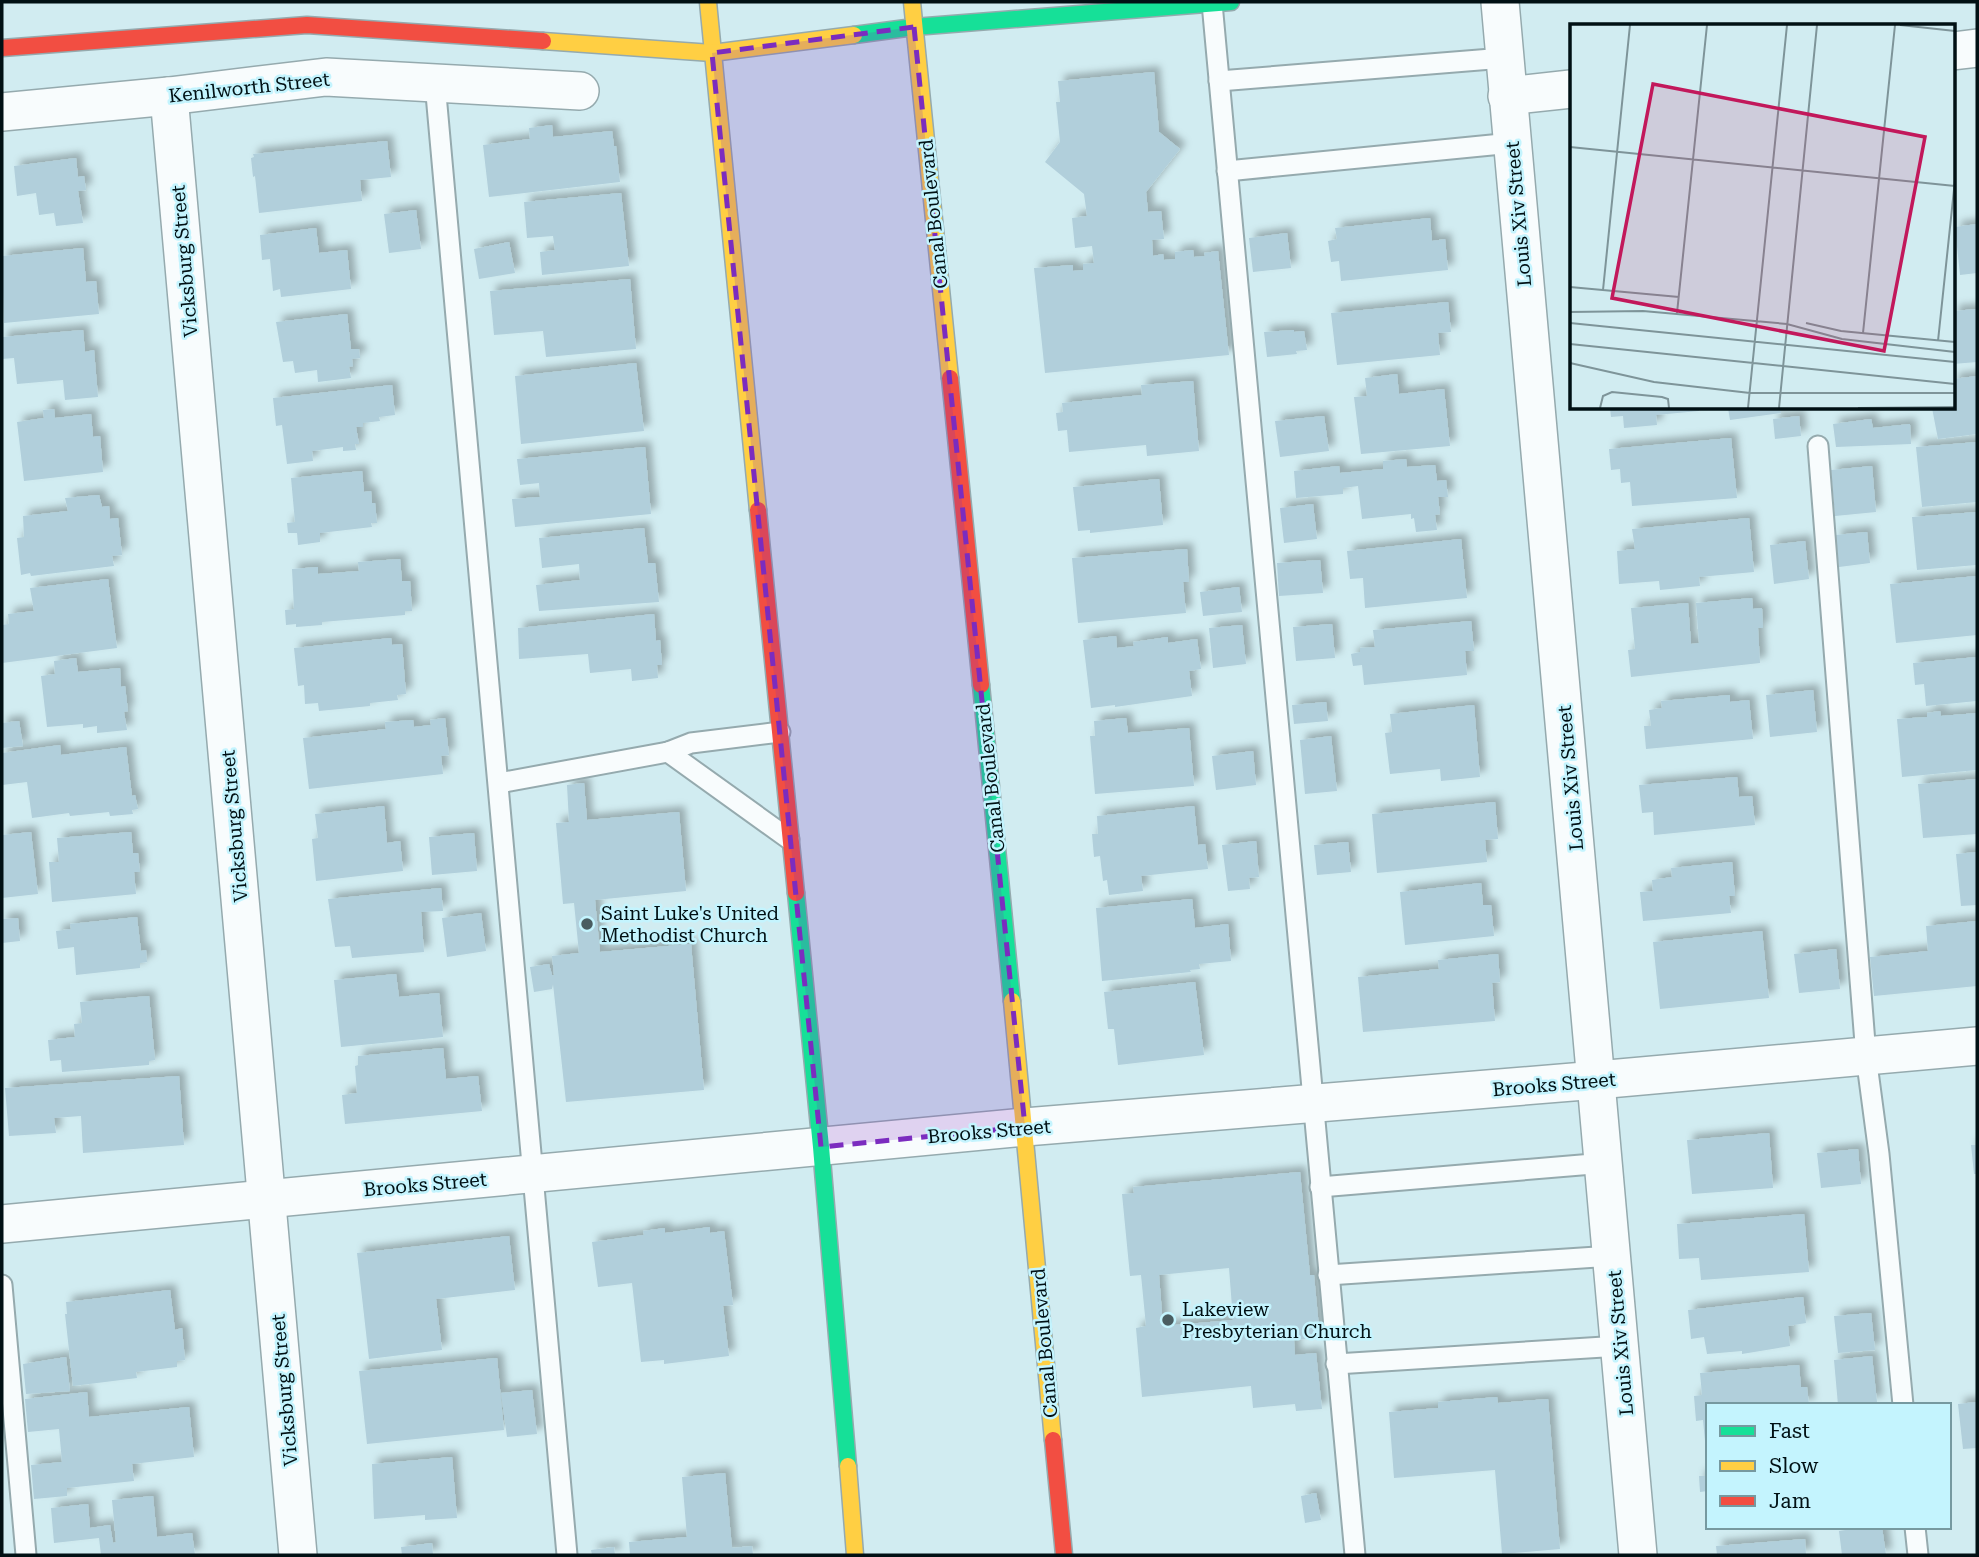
<svg xmlns="http://www.w3.org/2000/svg" width="1979" height="1557" viewBox="0 0 1979 1557" font-family="'Roboto Serif',serif">
<defs>
<filter id="shadow"><feDropShadow dx="6" dy="-6" stdDeviation="3.5" flood-color="#0004"/></filter>
</defs>
<rect width="100%" height="100%" fill="#d1ecf1"/>
<g fill="#b1cfdb" fill-rule="evenodd" filter="url(#shadow)">
<path d="M1154 72 1159 132 1180 149 1146 192 1148 212 1161 211 1164 239 1152 240 1153 256 1163 254 1164 260 1175 259V252L1193 250 1194 257 1205 256 1204 253 1218 251 1229 355 1045 373 1034 268 1073 265V271L1083 270V264L1094 263 1092 246 1075 248 1072 218 1087 216 1084 194 1045 162 1060 142 1056 102H1060L1058 81Z"/>
<path d="M552 125 553 137 612 131 614 146H616L620 182 489 197 483 145 530 139 529 128Z"/>
<path d="M387 141 391 177 360 180 362 201 259 213 255 176 253 177 251 158 254 157 253 154Z"/>
<path d="M76 158 78 177 84 176 86 190 78 191 83 223 56 226 54 213 39 215 36 193 17 196 14 166Z"/>
<path d="M621 193 629 266 542 275 540 252 555 250 553 236 527 238 524 202Z"/>
<path d="M416 210 421 249 389 253 384 214Z"/>
<path d="M1430 218 1432 241 1445 239 1448 270 1341 281 1339 261 1331 262 1328 241 1337 239 1335 228Z"/>
<path d="M1977 224V273L1960 275 1955 227Z"/>
<path d="M316 228 319 253 347 250 351 289 281 297 280 289 273 291 270 259 262 260 260 235Z"/>
<path d="M1287 233 1291 268 1253 272 1249 238Z"/>
<path d="M509 242 515 273 479 279 474 249Z"/>
<path d="M83 248 86 282 96 281 99 314 4 323 2 256Z"/>
<path d="M630 279 636 349 546 357 543 331 494 335 490 291Z"/>
<path d="M1448 302 1451 332 1438 333 1440 355 1337 365 1331 313Z"/>
<path d="M1977 309V362L1953 364V311Z"/>
<path d="M347 314 351 349H359L360 358 352 359 353 366 349 367 351 378 318 382 317 370 295 373 293 361 283 362 276 322Z"/>
<path d="M83 330 85 352 94 350 98 397 65 400 63 380 17 384 14 358 2 359V337Z"/>
<path d="M1294 330V332L1304 331 1307 350 1296 351 1297 354 1267 357 1264 332Z"/>
<path d="M636 363 644 431 521 444 515 376Z"/>
<path d="M1397 374 1399 394 1444 389 1450 446 1361 454 1354 397 1367 396 1365 378Z"/>
<path d="M1977 376V434L1938 439 1932 408H1953V379Z"/>
<path d="M1193 381 1199 451 1147 456 1146 445 1069 452 1067 430 1058 431 1056 413 1063 412 1062 403 1142 395 1141 385Z"/>
<path d="M392 385 395 415 379 417 380 421 363 423V427H356L359 444H355L356 450 343 451V447L312 451 313 461 287 464 282 425 276 426 273 398Z"/>
<path d="M1610 408H1699V411L1656 415 1657 425 1624 428 1623 416 1611 417Z"/>
<path d="M1728 408H1780L1781 413 1730 420Z"/>
<path d="M54 409 55 418 91 414 93 437 100 436 103 472 24 481 17 422 44 418 43 410Z"/>
<path d="M1324 416 1329 451 1280 457 1275 421Z"/>
<path d="M1799 416 1801 436 1775 439 1773 419Z"/>
<path d="M1871 419 1873 428 1910 424 1911 444 1836 447 1833 424Z"/>
<path d="M1731 438 1737 498 1632 506 1630 482 1621 483 1620 469 1611 470 1609 449Z"/>
<path d="M1977 442V502L1922 507 1916 447Z"/>
<path d="M645 447 651 514 515 527 512 499 540 497 539 483 520 485 517 459Z"/>
<path d="M1406 459 1407 467 1435 465 1437 481 1446 480 1448 497H1438L1440 514 1435 515 1437 530 1416 532 1414 518 1411 519V514L1362 519 1358 486 1343 488V494L1296 498 1294 471 1339 466 1340 473 1383 469V461Z"/>
<path d="M1872 466 1876 512 1835 516 1831 470Z"/>
<path d="M362 471 364 492 371 491 372 503H375L377 523H371L372 527 320 533V542L298 545 297 533H288L287 523 295 522 291 478Z"/>
<path d="M1159 479 1163 525 1090 533V530L1078 531 1073 487Z"/>
<path d="M99 495 102 507 109 506 110 519 118 518 122 555 112 556 114 566 31 576 30 573 21 575 17 538 24 537 23 516 68 511 65 498Z"/>
<path d="M1313 504 1317 539 1284 543 1280 508Z"/>
<path d="M1977 512V565L1917 570 1912 517Z"/>
<path d="M1749 518 1754 572 1699 577 1700 586 1660 590 1659 581 1619 584 1617 551 1635 549 1632 529Z"/>
<path d="M644 528 648 563H655L659 602 539 611 536 585 580 580 579 564 542 568 539 538Z"/>
<path d="M1867 532 1870 563 1839 567 1835 535Z"/>
<path d="M1461 539 1467 598 1365 608 1363 578 1350 579 1347 551Z"/>
<path d="M1805 541 1809 579 1774 584 1770 545Z"/>
<path d="M1187 549 1189 582H1183L1186 613 1078 623 1072 558Z"/>
<path d="M400 559 402 581H410L412 611H405V615L322 622V625L296 627V624L286 625 285 610 294 609 292 569 318 567V574L359 571 358 562Z"/>
<path d="M1320 560 1323 593 1279 596 1277 563Z"/>
<path d="M1977 576V635L1896 643 1890 584Z"/>
<path d="M108 579 117 648 2 663V625L9 624 8 614 34 611 30 588Z"/>
<path d="M1239 587 1242 612 1203 616 1200 592Z"/>
<path d="M1752 598 1753 609 1762 608 1763 628H1758L1760 663 1631 677 1628 650 1635 649 1631 608 1688 603 1691 644 1699 643 1696 603Z"/>
<path d="M654 614 656 641 660 640 662 665H657L658 678 632 681 631 669 590 673 588 654 519 659 518 628Z"/>
<path d="M1471 621 1474 651H1465L1467 675 1364 685 1362 665 1353 666 1351 654 1360 652V648L1375 647 1373 630Z"/>
<path d="M1332 624 1335 658 1296 661 1293 627Z"/>
<path d="M1242 625 1246 664 1213 668 1209 628Z"/>
<path d="M1116 636 1117 648 1134 646 1133 642 1168 637V643L1197 639 1201 669 1189 671 1192 696 1115 707V705L1091 708 1083 640Z"/>
<path d="M391 638 392 645 402 644 406 694 397 695 398 700 370 703V706L319 711 318 703 305 704 304 685 298 686 294 648Z"/>
<path d="M1977 657V701L1926 706 1924 684 1915 685 1913 663Z"/>
<path d="M76 658 78 672 120 668 121 687 125 686 128 711 124 712 127 730 97 733V726L83 728V724L47 727 41 676 55 674 54 661Z"/>
<path d="M1813 690 1817 732 1770 737 1766 695Z"/>
<path d="M1730 695V702L1749 700 1753 739 1646 749 1644 726H1651L1649 710 1662 708 1661 701Z"/>
<path d="M1326 702 1328 721 1294 724 1292 705Z"/>
<path d="M1474 705 1480 777 1441 781 1440 769 1390 774 1385 733 1392 732 1390 714Z"/>
<path d="M1940 711 1941 716 1977 713V770L1902 777 1897 719 1927 717V713Z"/>
<path d="M445 718 449 755 441 756 443 774 309 789 303 738 386 729 385 722 413 720 414 727 431 725 430 720Z"/>
<path d="M1126 718 1128 733 1189 728 1194 786 1095 794 1090 736H1095L1094 721Z"/>
<path d="M19 721 23 746 2 748V723Z"/>
<path d="M1331 736 1337 791 1305 794 1300 740Z"/>
<path d="M60 745 61 755 126 747 132 796 135 795 138 809 132 810 133 814 110 816 109 812 70 816 69 813 32 818 27 782 2 785V753Z"/>
<path d="M1253 751 1256 785 1216 790 1212 756Z"/>
<path d="M1737 777 1739 797 1752 796 1755 825 1654 835 1653 812 1642 813 1639 785Z"/>
<path d="M1977 779V834L1923 838 1918 784Z"/>
<path d="M584 783 587 820 679 812 686 891 595 900 600 952 691 944 704 1090 566 1102 553 984 552 989 534 992 530 967 549 964 552 975H554L552 956 579 953 574 903 563 904 556 823 569 822 567 785Z"/>
<path d="M1495 802 1498 839 1485 840 1487 862 1377 873 1372 814Z"/>
<path d="M384 806 387 843 400 841 403 871 316 881 312 839 318 838 315 814Z"/>
<path d="M1194 806 1198 845 1205 844 1208 869 1141 876 1143 891 1109 895 1107 880 1103 881 1100 856 1094 857 1092 834H1098L1097 816Z"/>
<path d="M31 832 38 894 2 898V835Z"/>
<path d="M131 832 133 853H138L140 872H134L136 894 52 902 49 862H59L57 838Z"/>
<path d="M474 833 477 871 432 875 429 837Z"/>
<path d="M1256 841 1259 877 1249 878 1250 889 1228 891 1222 845Z"/>
<path d="M1348 842 1351 872 1317 875 1314 845Z"/>
<path d="M1977 852V905L1961 906 1956 854Z"/>
<path d="M1732 862 1735 896H1729L1731 913 1643 921 1640 892 1653 891 1652 880 1672 877 1671 868Z"/>
<path d="M1481 883 1483 905H1491L1494 936 1405 945 1400 892Z"/>
<path d="M441 888 443 911 421 912 424 952 352 958 350 946 335 947 328 899Z"/>
<path d="M1192 899 1195 928 1228 924 1231 961 1199 964 1200 969 1190 970 1191 972 1102 981 1096 908Z"/>
<path d="M481 913 486 951 447 957 442 918Z"/>
<path d="M137 917 141 951 146 950 147 962 140 963V968L76 975 74 947 58 949 56 931 71 929 70 924Z"/>
<path d="M18 918 20 941 2 943V919Z"/>
<path d="M1977 921V986L1874 996 1870 957 1928 951 1926 926Z"/>
<path d="M1762 931 1769 998 1660 1009 1653 942Z"/>
<path d="M1836 949 1840 989 1799 993 1794 954Z"/>
<path d="M1498 954 1500 982 1492 983 1495 1021 1363 1032 1358 977 1439 969 1438 960Z"/>
<path d="M396 974 399 997 439 993 443 1037 341 1047 334 980Z"/>
<path d="M1195 982 1204 1055 1118 1065 1114 1029H1108L1104 992Z"/>
<path d="M149 996 155 1060 149 1061V1065L62 1072 61 1060 50 1061 48 1040 75 1037 74 1024 82 1023 80 1002Z"/>
<path d="M443 1048 446 1079 478 1076 482 1111 345 1124 342 1095 357 1093 355 1066 358 1065V1056Z"/>
<path d="M179 1076 184 1145 83 1153 81 1116 54 1118 56 1133 9 1136 5 1088Z"/>
<path d="M1769 1133 1773 1188 1692 1194 1687 1140Z"/>
<path d="M1971 1145H1977V1174H1974Z"/>
<path d="M1858 1149 1861 1184 1821 1188 1817 1153Z"/>
<path d="M1300 1172 1310 1275H1314L1320 1338 1294 1340 1295 1355 1316 1353 1322 1409 1296 1411 1295 1404 1253 1408 1251 1386 1142 1397 1136 1328 1146 1326 1141 1275 1130 1276 1122 1194 1134 1193 1133 1187ZM1229 1268 1233 1320 1163 1326 1159 1275Z"/>
<path d="M1804 1214 1809 1272 1701 1280 1699 1258 1679 1259 1677 1224Z"/>
<path d="M710 1227V1233L724 1231 733 1305 723 1306 729 1356 664 1364V1360L641 1362 632 1283 598 1287 592 1242 644 1235 643 1231 665 1228V1233Z"/>
<path d="M509 1236 515 1290 436 1299 442 1350 369 1359 357 1253Z"/>
<path d="M170 1290 175 1330 182 1328 185 1360 177 1361V1367L136 1372 137 1378 73 1386 65 1314H67L66 1302Z"/>
<path d="M1803 1297 1806 1323 1788 1326 1790 1346 1742 1354V1351L1707 1354 1704 1337 1691 1339 1688 1310Z"/>
<path d="M1871 1313 1875 1350 1838 1353 1834 1316Z"/>
<path d="M1872 1356 1877 1402 1838 1405 1834 1360Z"/>
<path d="M66 1357 70 1391 26 1394 23 1364Z"/>
<path d="M497 1358 504 1430 367 1444 359 1371Z"/>
<path d="M1799 1365 1801 1387H1807L1809 1405H1708V1441H1705L1703 1420 1696 1421 1694 1396 1702 1395 1700 1373Z"/>
<path d="M532 1390 537 1434 507 1437 501 1393Z"/>
<path d="M87 1392 89 1417 189 1407 194 1457 132 1464 134 1481 67 1488V1496L34 1499 31 1465 62 1462 59 1429 28 1432 25 1399Z"/>
<path d="M1497 1397 1498 1403 1548 1399 1560 1549 1502 1554 1495 1470 1394 1478 1389 1412 1438 1408V1402Z"/>
<path d="M1977 1402V1448L1963 1449 1958 1404Z"/>
<path d="M452 1457 457 1518 425 1520V1515L374 1519 372 1464Z"/>
<path d="M725 1473 732 1548 752 1546 753 1555H630L629 1542 687 1537 682 1477Z"/>
<path d="M1699 1476H1708V1491L1700 1492Z"/>
<path d="M1316 1493 1321 1520 1305 1523 1301 1496Z"/>
<path d="M153 1496 157 1537 192 1533 195 1555H101L99 1538 54 1543 51 1508 88 1504 90 1528 110 1525 113 1543 116 1542 112 1500Z"/>
<path d="M1867 1527H1882L1886 1555H1842L1839 1531Z"/>
<path d="M1805 1539 1806 1555H1717L1716 1546Z"/>
<path d="M432 1543 433 1555H402L401 1547Z"/>
<path d="M614 1547 615 1555H592L591 1550Z"/>
</g>
<g fill="none" stroke-linecap="round" stroke-linejoin="round">
<defs>
<g id="lane">
<path d="M1212 3 1355 1555"/>
<path d="M1219 81 1504 58"/>
<path d="M435 83 567 1555"/>
<path d="M1227 171 1512 143"/>
<path d="M1818 446 1866 1056 1879 1154 1903 1405"/>
<path d="M668 752 789 839"/>
<path d="M499 783 668 752 691 743 780 732"/>
<path d="M1320 1187 1605 1163"/>
<path d="M1328 1275 1612 1256"/>
<path d="M2 1285 26 1555"/>
<path d="M1336 1364 1620 1346"/>
<path d="M1915 1527 1918 1555"/>
</g>
<g id="street">
<path d="M1500 2 1638 1555"/>
<path d="M1953 51 1977 48"/>
<path d="M169 96 298 1555"/>
<path d="M1507 96 1571 89"/>
<path d="M2 112 169 96 326 77 580 91"/>
<path d="M2 1224 1025 1127 1597 1080 1977 1046"/>
</g>
<g id="fast">
<path d="M854 35 914 27 1231 2"/>
<path d="M981 685 1012 1001"/>
<path d="M796 893 821 1147 848 1466"/>
</g>
<g id="slow">
<path d="M708 2 758 510"/>
<path d="M912 2 950 378"/>
<path d="M543 41 712 53 854 35"/>
<path d="M1012 1001 1053 1440"/>
<path d="M848 1466 855 1555"/>
</g>
<g id="jam">
<path d="M2 48 307 25 543 41"/>
<path d="M950 378 981 685"/>
<path d="M758 510 796 893"/>
<path d="M1053 1440 1064 1555"/>
</g>
</defs>
<use href="#lane" stroke="#95aaae" stroke-width="23"/>
<use href="#street" stroke="#95aaae" stroke-width="40"/>
<use href="#fast" stroke="#95aaae" stroke-width="19"/>
<use href="#slow" stroke="#95aaae" stroke-width="19"/>
<use href="#jam" stroke="#95aaae" stroke-width="19"/>
<use href="#lane" stroke="#f8fcfd" stroke-width="19"/>
<use href="#street" stroke="#f8fcfd" stroke-width="37"/>
<use href="#fast" stroke="#16e098" stroke-width="16"/>
<use href="#slow" stroke="#ffcf43" stroke-width="16"/>
<use href="#jam" stroke="#f24e42" stroke-width="16"/>
</g>
<path fill="#7b2cbf" fill-opacity="0.2" stroke="#7b2cbf" stroke-width="5" stroke-dasharray="14 9" stroke-linejoin="round" d="M914 27 1025 1127 821 1147 712 53Z"/>
<g fill="#4a5d61" stroke="#c4f4fe" stroke-width="2.5">
<circle cx="587" cy="924" r="7"/>
<circle cx="1168" cy="1320" r="7"/>
</g>
<g text-anchor="middle" stroke-width="5" stroke-linejoin="round" paint-order="stroke">
<g font-size="19" fill="#011014" stroke="#c4f4fe">
<text transform="translate(249 87) rotate(-6)" y="7">Kenilworth Street</text>
<text transform="translate(933 214) rotate(-96)" y="7">Canal Boulevard</text>
<text transform="translate(1518 214) rotate(-95)" y="7">Louis Xiv Street</text>
<text transform="translate(184 261) rotate(-95)" y="7">Vicksburg Street</text>
<text transform="translate(990 778) rotate(-96)" y="7">Canal Boulevard</text>
<text transform="translate(1570 778) rotate(-95)" y="7">Louis Xiv Street</text>
<text transform="translate(234 826) rotate(-95)" y="7">Vicksburg Street</text>
<text transform="translate(1554 1084) rotate(-5)" y="7">Brooks Street</text>
<text transform="translate(989 1131) rotate(-5)" y="7">Brooks Street</text>
<text transform="translate(425 1184) rotate(-5)" y="7">Brooks Street</text>
<text transform="translate(1044 1343) rotate(-95)" y="7">Canal Boulevard</text>
<text transform="translate(1620 1343) rotate(-95)" y="7">Louis Xiv Street</text>
<text transform="translate(284 1390) rotate(-95)" y="7">Vicksburg Street</text>
</g>
<g font-size="19" fill="#011014" stroke="#c4f4fe" text-anchor="start">
<text x="601" y="920">Saint Luke's United<tspan x="601" dy="22">Methodist Church</tspan></text>
<text x="1182" y="1316">Lakeview<tspan x="1182" dy="22">Presbyterian Church</tspan></text>
</g>
</g>
<g transform="translate(1570 24)">
<rect width="385" height="385" fill="#d1ecf1"/>
<path fill="none" stroke="#7e9499" stroke-width="2" d="M330 1 385 7M0 123 385 162M0 263 109 273M33 266 60 1M0 288 73 287 217 300 272 315 385 328M107 289 137 1M0 299 385 338M236 299 271 307 385 318M293 309 325 1M368 317 385 156M0 320 385 360M0 339 84 358 180 369H385M30 384 33 372 42 368 92 373 98 375 99 384M178 384 217 1M209 384 247 1M288 384 385 383"/>
<path fill="#c2185b" fill-opacity="0.15" stroke="#c2185b" stroke-width="3.5" d="M83 60 355 113 314 327 42 274Z"/>
<rect width="385" height="385" fill="none" stroke="#011014" stroke-width="3.5"/>
</g>
<rect width="1979" height="1557" fill="none" stroke="#011014" stroke-width="7"/>
<rect x="1706" y="1403" width="245" height="126" fill="#c4f4fe" stroke="#7699a0" stroke-width="2"/>
<rect x="1720" y="1426" width="35" height="10" fill="#16e098" stroke="#7699a0" stroke-width="2"/>
<text x="1769" y="1438" font-size="21" fill="#011014">Fast</text>
<rect x="1720" y="1461" width="35" height="10" fill="#ffcf43" stroke="#7699a0" stroke-width="2"/>
<text x="1769" y="1473" font-size="21" fill="#011014">Slow</text>
<rect x="1720" y="1496" width="35" height="10" fill="#f24e42" stroke="#7699a0" stroke-width="2"/>
<text x="1769" y="1508" font-size="21" fill="#011014">Jam</text>
</svg>
